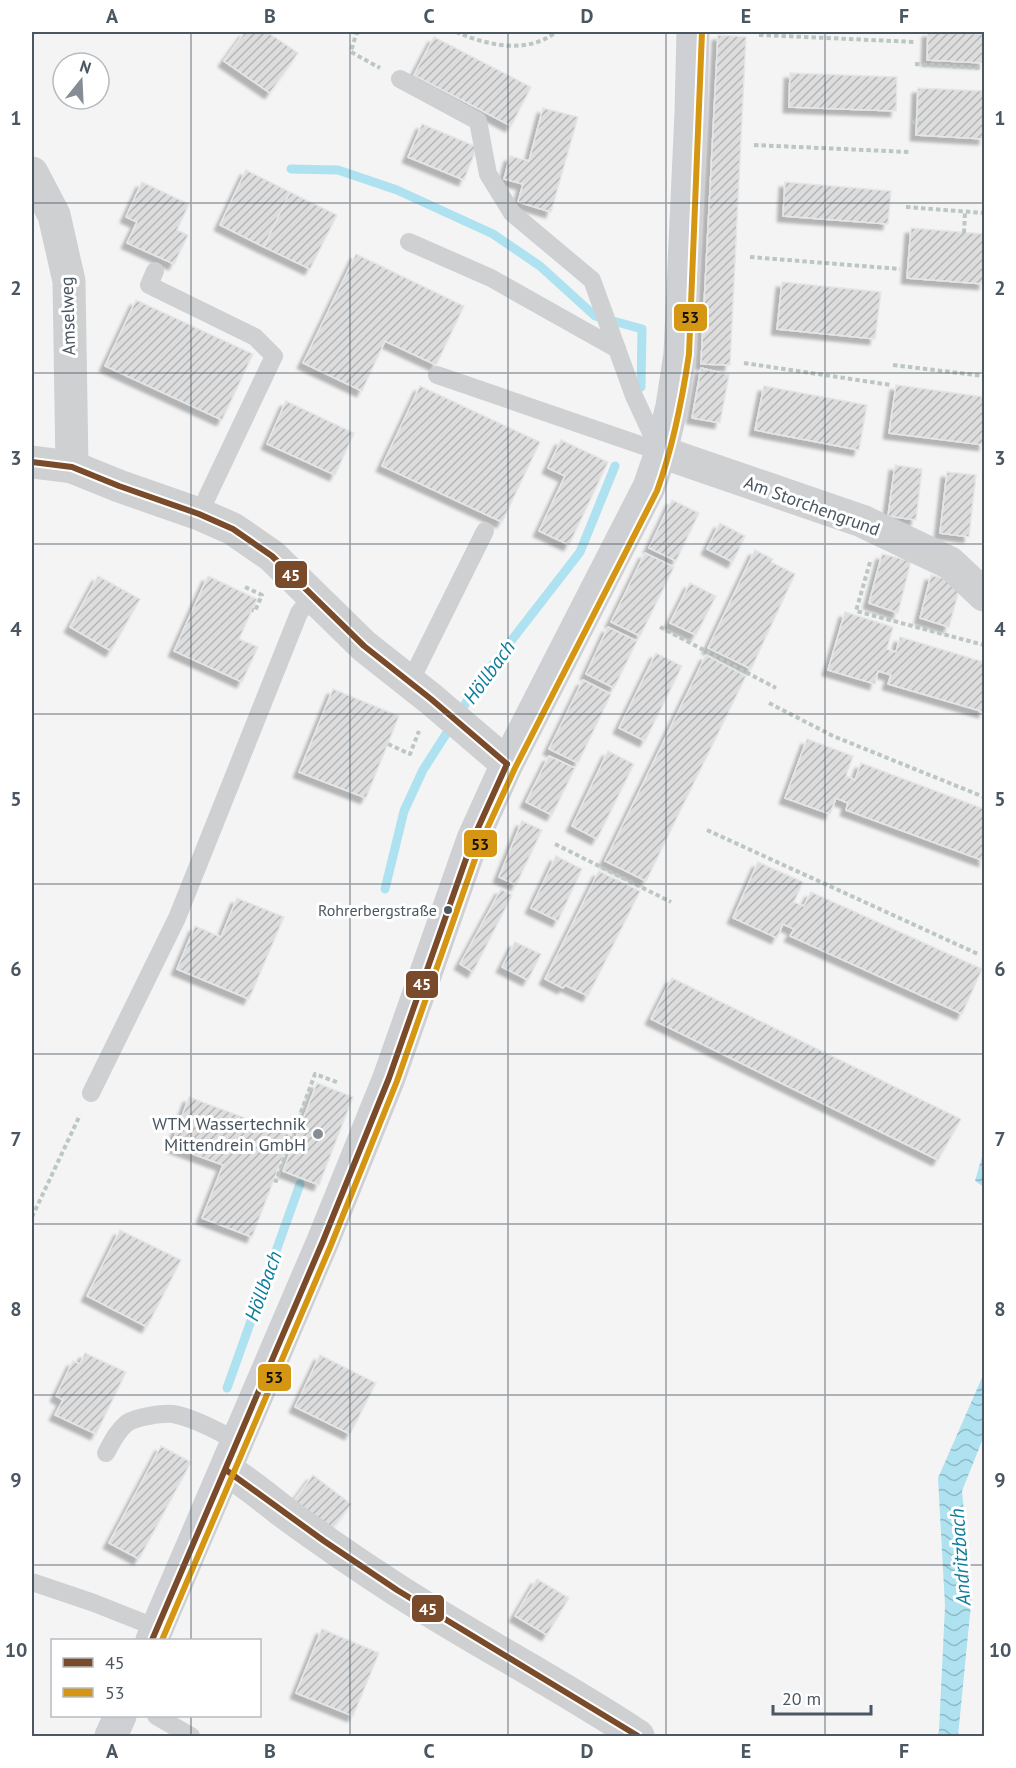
<svg xmlns="http://www.w3.org/2000/svg" width="1016" height="1768" viewBox="0 0 1016 1768" font-family="'PT Sans',sans-serif">
<defs>
<pattern id="water-waves" width="16" height="10" patternUnits="userSpaceOnUse" patternTransform="scale(1.5)"><rect width="16" height="10" fill="#aee2f0"/><path d="M0 5q4-4 8 0t8 0" fill="none" stroke="#90bac6"/></pattern>
<pattern id="building-hatch" width="6" height="6" patternUnits="userSpaceOnUse" patternTransform="scale(1.5)"><rect width="6" height="6" fill="#ddddde"/><path d="M-1 1l2-2M0 6l6-6M5 7l2-2" fill="none" stroke="#b5b6b7"/></pattern>
<filter id="shadow"><feDropShadow dx="-5.5" dy="5.5" stdDeviation="1.5" flood-color="#0004"/></filter>
</defs>
<rect width="100%" height="100%" fill="#f4f4f4"/>
<g fill="url(#water-waves)">
<path d="M984 1150V1187L975 1181Z"/>
<path d="M984 1373V1436L962 1491 972 1594 958 1736H937L939 1731 945 1606 938 1478Z"/>
</g>
<g fill="none" stroke-linecap="round" stroke-linejoin="round">
<g stroke="#aee2f0" stroke-width="9">
<path d="M291 169 338 170 397 190 493 234 540 266 595 316 642 329 641 387"/>
<path d="M385 889 404 811 423 770 480 681 580 552 615 466"/>
<path d="M227 1388 300 1184"/>
</g>
</g>
<g fill="url(#building-hatch)" stroke="#e5e6e7" stroke-width="1.5" filter="url(#shadow)">
<path d="M245 32H267L298 53 270 93 224 61Z"/>
<path d="M928 32 984 34V63L927 60Z"/>
<path d="M718 35 746 37 730 365 701 364Z"/>
<path d="M434 37 531 87 511 126 414 75Z"/>
<path d="M790 73 897 77 896 111 789 107Z"/>
<path d="M918 88 984 91V139L916 135Z"/>
<path d="M543 108 578 117 551 212 518 202 523 184 504 179 510 156 529 161Z"/>
<path d="M422 124 477 147 464 180 408 157Z"/>
<path d="M246 170 290 192 264 247 220 225Z"/>
<path d="M142 182 189 204 177 230 188 235 174 264 127 243 137 222 126 217Z"/>
<path d="M785 182 891 191 888 224 783 216Z"/>
<path d="M290 192 337 215 310 269 264 247Z"/>
<path d="M911 228 984 234V284L907 278Z"/>
<path d="M356 254 464 306 436 365 385 341 362 391 303 363Z"/>
<path d="M782 282 881 292 875 339 777 329Z"/>
<path d="M136 300 253 354 222 420 105 366Z"/>
<path d="M701 368 729 375 720 423 692 418Z"/>
<path d="M896 385 984 397V445L889 433Z"/>
<path d="M420 386 540 442 502 522 382 466Z"/>
<path d="M764 386 867 405 859 450 755 430Z"/>
<path d="M286 401 354 433 335 475 267 444Z"/>
<path d="M561 440 608 462 569 545 539 531 565 476 548 468Z"/>
<path d="M895 465 922 469 916 520 888 516Z"/>
<path d="M947 472 976 475 969 537 940 533Z"/>
<path d="M672 500 699 513 676 561 649 548Z"/>
<path d="M720 523 745 536 733 562 707 549Z"/>
<path d="M755 550 773 559 771 562 795 574 751 669 708 648Z"/>
<path d="M645 553 674 567 640 636 611 622Z"/>
<path d="M882 554 911 561 898 613 869 603Z"/>
<path d="M931 575 961 583 949 627 920 618Z"/>
<path d="M98 576 140 599 111 651 70 627Z"/>
<path d="M208 576 257 599 239 639 258 647 242 682 174 651Z"/>
<path d="M690 583 716 596 696 635 670 623Z"/>
<path d="M845 612 893 627 887 649 896 652 900 637 984 662V712L888 684 891 675 878 671 875 684 828 670Z"/>
<path d="M608 627 637 641 614 688 586 674Z"/>
<path d="M656 653 682 666 645 741 619 728Z"/>
<path d="M706 655 746 676 646 881 605 861Z"/>
<path d="M583 680 611 694 578 763 549 749Z"/>
<path d="M333 689 399 716 366 798 299 772Z"/>
<path d="M807 739 853 756 846 776 855 780 861 763 984 809V861L846 810 848 803 836 798 830 814 785 798Z"/>
<path d="M608 751 634 764 597 839 572 826Z"/>
<path d="M549 756 575 768 552 815 526 802Z"/>
<path d="M522 821 542 830 516 885 499 877Z"/>
<path d="M556 856 582 869 558 921 531 908Z"/>
<path d="M758 862 803 882 794 902 804 906 811 892 982 969 962 1014 790 936 794 929 783 924 777 938 733 918Z"/>
<path d="M599 871 640 891 588 996 565 985 563 988 545 979Z"/>
<path d="M501 889 512 895 473 972 460 964Z"/>
<path d="M237 898 284 917 249 999 177 969 195 926 221 937Z"/>
<path d="M515 942 541 954 528 980 502 967Z"/>
<path d="M672 978 961 1119 938 1160 651 1019Z"/>
<path d="M317 1083 353 1097 319 1185 283 1171Z"/>
<path d="M189 1097 291 1135 252 1237 202 1218 223 1165 171 1146Z"/>
<path d="M120 1230 181 1260 147 1327 87 1296Z"/>
<path d="M85 1353 126 1372 96 1434 55 1415 63 1400 56 1396 73 1361 80 1364Z"/>
<path d="M320 1355 376 1383 350 1434 295 1407Z"/>
<path d="M161 1446 191 1462 139 1559 109 1543Z"/>
<path d="M313 1475 351 1504 331 1531 293 1502Z"/>
<path d="M537 1579 569 1598 547 1635 515 1616Z"/>
<path d="M322 1629 379 1653 353 1716 296 1693Z"/>
</g>
<g fill="none" stroke-linecap="round" stroke-linejoin="round">
<g stroke="#bcc7c4" stroke-width="4" stroke-dasharray="4.5 3" stroke-linecap="butt">
<path d="M359 32 356 34 351 52 380 68"/>
<path d="M456 32C487 45 527 55 556 32"/>
<path d="M759 35 916 42"/>
<path d="M915 64 984 68"/>
<path d="M911 122 921 123"/>
<path d="M754 145 909 152"/>
<path d="M906 207 984 213"/>
<path d="M964 233 965 212"/>
<path d="M750 257 900 269"/>
<path d="M744 363 891 385"/>
<path d="M893 365 984 376"/>
<path d="M870 562 856 611 984 645"/>
<path d="M245 587 262 595 255 611 252 610"/>
<path d="M660 627 776 688"/>
<path d="M769 703 833 736 984 797"/>
<path d="M388 744 410 754 419 731"/>
<path d="M707 830 978 954"/>
<path d="M555 844 671 902"/>
<path d="M274 1180 276 1181 315 1074 339 1083"/>
<path d="M32 1217 80 1115"/>
</g>
<g stroke="#ced0d2" stroke-width="18">
<path d="M400 79 478 121 488 174 512 213 592 280 634 396 659 450"/>
<path d="M409 242 491 278 617 349"/>
<path d="M155 271 149 285 255 337 274 356 199 514"/>
<path d="M437 375 661 452"/>
<path d="M410 682 485 531"/>
<path d="M91 1093 177 918 299 613 312 596"/>
<path d="M106 1453C112 1442 117 1431 127 1423 136 1417 162 1413 173 1414 191 1417 222 1433 238 1442"/>
<path d="M32 1582 94 1603 157 1628"/>
<path d="M156 1716 191 1736"/>
</g>
<g stroke="#ced0d2" stroke-width="33">
<path d="M32 173 54 215 69 281 72 467"/>
<path d="M661 452 862 521 950 563 984 595"/>
<path d="M32 462 72 467 119 486 199 514 233 529 272 556 364 646 431 699 507 764"/>
<path d="M226 1470C246 1481 263 1496 281 1510 319 1538 358 1565 397 1590 476 1641 560 1684 638 1736"/>
</g>
<g stroke="#ced0d4" stroke-width="33">
<path d="M152 1640 323 1241 389 1078 473 839 507 764 649 487 661 452 672 406 680 354 691 112 693 32"/>
<path d="M111 1736 120 1716"/>
</g>
<defs>
<g id="bus-1">
<path d="M32 462 72 467 119 486 199 514 233 529 272 556 364 646 431 699 507 764"/>
<path d="M226 1470 324 1541 397 1590 638 1736"/>
<path d="M152 1640 323 1241 389 1078 473 839 507 764"/>
</g>
<path id="bus-2" d="M162 1640 331 1245 397 1081 481 842 515 768 657 491C673 447 682 401 689 354L702 32"/>
</defs>
<use href="#bus-1" stroke="#fff" stroke-width="10"/>
<use href="#bus-2" stroke="#fff" stroke-width="10"/>
<use href="#bus-1" stroke="#7a4b2a" stroke-width="6"/>
<use href="#bus-2" stroke="#d49613" stroke-width="6"/>
</g>
<path fill="none" stroke="#4a5661" stroke-width="1.5" stroke-opacity="0.55" d="M191 32V1640M350 32V1736M508 32V1736M666 32V1736M825 32V1736M32 203H984M32 373H984M32 544H984M32 714H984M32 884H984M32 1054H984M32 1224H984M32 1395H984M32 1565H984M191 1716V1736"/>
<circle fill="#4a5661" stroke="#fff" stroke-width="2" cx="448" cy="910" r="5"/>
<circle fill="#868d94" stroke="#fff" stroke-width="2" cx="318" cy="1134" r="6"/>
<g text-anchor="middle" stroke-width="6" stroke-linejoin="round" paint-order="stroke">
<g font-size="16" fill="#4a5661" stroke="#fff" text-anchor="end">
<text x="437" y="916">Rohrerbergstraße</text>
</g>
<g font-size="18" fill="#4a5661" stroke="#fff">
<text transform="translate(68 316) rotate(-92)" y="6">Amselweg</text>
<text transform="translate(812 506) rotate(20)" y="6">Am Storchengrund</text>
</g>
<g font-size="18" fill="#4a5661" stroke="#fff" text-anchor="end">
<text x="306" y="1130">WTM Wassertechnik<tspan x="306" dy="21">Mittendrein GmbH</tspan></text>
</g>
<g font-size="20" font-style="italic" fill="#0c7c9b" stroke="#fff">
<text transform="translate(489 672) rotate(-54)" y="7">Höllbach</text>
<text transform="translate(263 1286) rotate(-70)" y="7">Höllbach</text>
<text transform="translate(960 1557) rotate(-94)" y="7">Andritzbach</text>
</g>
</g>
<g stroke="#fff" stroke-width="2">
<rect x="673" y="303" width="35" height="29" rx="6" fill="#d49613"/>
<rect x="274" y="560" width="34" height="29" rx="6" fill="#7a4b2a"/>
<rect x="463" y="829" width="35" height="29" rx="6" fill="#d49613"/>
<rect x="405" y="970" width="34" height="29" rx="6" fill="#7a4b2a"/>
<rect x="257" y="1363" width="35" height="29" rx="6" fill="#d49613"/>
<rect x="411" y="1594" width="34" height="29" rx="6" fill="#7a4b2a"/>
</g>
<g font-size="16" text-anchor="middle" font-weight="bold" fill="#fff">
<text x="291" y="581">45</text>
<text x="422" y="990">45</text>
<text x="428" y="1615">45</text>
</g>
<g font-size="16" text-anchor="middle" font-weight="bold" fill="#111">
<text x="690" y="323">53</text>
<text x="480" y="850">53</text>
<text x="274" y="1383">53</text>
</g>
<rect width="1016" height="1768" fill="none" stroke="#ffffff" stroke-width="66"/>
<rect x="51" y="1639" width="210" height="78" fill="#ffffff" stroke="#b7bbc0" stroke-width="1.5"/>
<rect x="63" y="1658" width="30" height="9" fill="#7a4b2a" stroke="#b7bbc0" stroke-width="1.5"/>
<text x="105" y="1669" font-size="18" fill="#4a5661">45</text>
<rect x="63" y="1688" width="30" height="9" fill="#d49613" stroke="#b7bbc0" stroke-width="1.5"/>
<text x="105" y="1699" font-size="18" fill="#4a5661">53</text>
<g transform="translate(81 81) rotate(18)"><circle r="28" fill="#ffffff" stroke="#b7bbc0" stroke-width="1.5"/>
<path d="M0-4.5L10 22L0 15L-10 22Z" fill="#868d94"/>
<text y="-9" font-size="16" font-weight="bold" text-anchor="middle" fill="#4a5661">N</text>
</g>
<path d="M773 1705v9h98v-9" fill="none" stroke="#4a5661" stroke-width="3"/>
<text x="782" y="1705" font-size="18" fill="#4a5661" stroke="#ffffff" stroke-width="4.5" paint-order="stroke">20 m</text>
<rect x="33" y="33" width="950" height="1702" fill="none" stroke="#4a5661" stroke-width="2"/>
<g font-size="20" text-anchor="middle" font-weight="bold" fill="#4a5661">
<text x="112" y="23">A</text>
<text x="270" y="23">B</text>
<text x="429" y="23">C</text>
<text x="587" y="23">D</text>
<text x="746" y="23">E</text>
<text x="904" y="23">F</text>
<text x="16" y="125">1</text>
<text x="1000" y="125">1</text>
<text x="16" y="295">2</text>
<text x="1000" y="295">2</text>
<text x="16" y="465">3</text>
<text x="1000" y="465">3</text>
<text x="16" y="636">4</text>
<text x="1000" y="636">4</text>
<text x="16" y="806">5</text>
<text x="1000" y="806">5</text>
<text x="16" y="976">6</text>
<text x="1000" y="976">6</text>
<text x="16" y="1146">7</text>
<text x="1000" y="1146">7</text>
<text x="16" y="1316">8</text>
<text x="1000" y="1316">8</text>
<text x="16" y="1487">9</text>
<text x="1000" y="1487">9</text>
<text x="16" y="1657">10</text>
<text x="1000" y="1657">10</text>
<text x="112" y="1758">A</text>
<text x="270" y="1758">B</text>
<text x="429" y="1758">C</text>
<text x="587" y="1758">D</text>
<text x="746" y="1758">E</text>
<text x="904" y="1758">F</text>
</g>
</svg>
